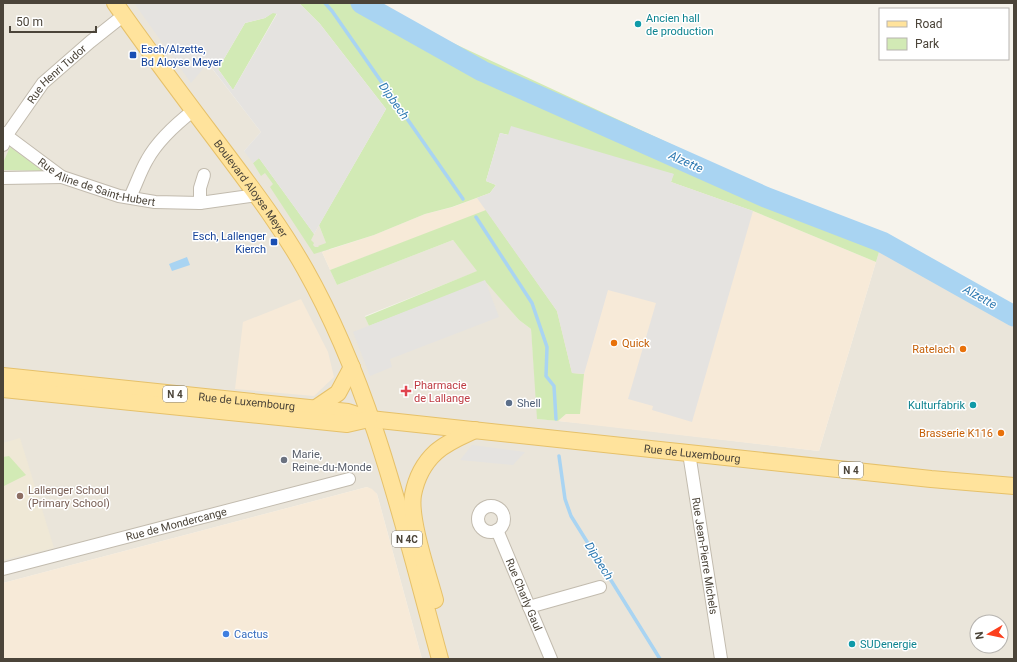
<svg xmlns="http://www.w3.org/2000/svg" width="1017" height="662" viewBox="0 0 1017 662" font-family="Roboto,sans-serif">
<rect width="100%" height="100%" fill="#f6f3ec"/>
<path fill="#eae5da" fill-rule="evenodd" d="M3 3H134L207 62 261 132 244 151 259 158 314 234 319 225 329 250 322 252 337 285 453 240 478 271 365 316 369 326 485 280 519 320 531 329 538 419 589 424 819 451 882 242 1014 316V659H422L377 494 367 487 3 583ZM977 622H1001V646H977Z"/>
<g fill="#f7ead8">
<path d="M671 182 753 211 876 262 819 451 558 421 566 414 486 211 330 270 322 252 374 235 425 214 453 207 490 193Z"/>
<path d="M301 299 328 352 334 377 314 396 235 389 243 322Z"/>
<path d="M367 487 372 489 377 494 422 659H3V583Z"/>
</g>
<path fill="#efe8d6" d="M20 438 54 548 3 560V443Z"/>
<g fill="#d2eab5">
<path d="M299 3H370L369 4 882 242 876 262 753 211 671 182 673 174 500 133 486 181 496 185 490 193 452 207 425 214 374 235 314 254 270 187 273 184 265 173 261 176 253 163 259 158 314 234 311 240 314 243 313 245 315 247H319L318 246 326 243 319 225 386 109 320 24Z"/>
<path d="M273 12 277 13 233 90 218 69 245 23 265 18Z"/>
<path d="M10 147 43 171 3 170V163Z"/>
<path d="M486 210 557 311 572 373 584 374 580 414H566L558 421 537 419 531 329 519 320 485 281 369 326 365 317 477 271 453 240 337 285 330 270Z"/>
<path d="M9 456 26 475 4 486H3V457Z"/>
</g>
<g fill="#e5e3e0" fill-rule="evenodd">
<path d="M134 3H299L320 24 386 109 314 234 259 158 253 163 244 151 261 132 208 63 191 83ZM273 13 277 14 233 90 218 69 245 23 265 18Z"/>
<path d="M511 126 674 174 671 182 753 211 692 422 652 410 653 406 628 399 656 303 608 290 584 374 572 373 557 311 477 198 490 193 496 185 486 181 500 133 508 135Z"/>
<path d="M485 280 499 317 390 359 392 367 370 376 353 332Z"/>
<path d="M472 445 525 452 513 465 460 460Z"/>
</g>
<path fill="#a9d4f2" d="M187 257 190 265 172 271 169 264Z"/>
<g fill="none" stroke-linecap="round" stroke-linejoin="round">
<g stroke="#a9d4f2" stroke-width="3.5">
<path d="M325 3 332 11 463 199"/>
<path d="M476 217 532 303 547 347 546 376 554 386 556 419"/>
<path d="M559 456 565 499 571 516 660 659"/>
</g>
<path stroke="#a9d4f2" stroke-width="21" d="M361 3 482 71 765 197 882 242 1014 316"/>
<defs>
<g id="minor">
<path id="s1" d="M3 133 62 177 119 196 155 202 200 203 257 195"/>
<path id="s2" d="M3 145 6 136 43 83 90 42 124 15"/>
<path d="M3 178 62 177"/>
<path d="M130 197C136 185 140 172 147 160 158 140 176 124 194 110"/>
<path d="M200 203V188L204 175"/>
<path id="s3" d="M689 453 721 659"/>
<circle cx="491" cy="519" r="13"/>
<path id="s4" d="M497 530 551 659"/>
<path id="s5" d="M3 569 349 479"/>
<path d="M529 607 600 587"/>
</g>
<g id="major">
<path id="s6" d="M115 3C152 56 191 107 230 159 257 195 283 230 305 269 373 389 404 528 440 659"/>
<path id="s7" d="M3 376 348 412 370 419 931 479 1014 486"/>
<path d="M3 389 347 424 369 419"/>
<path d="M316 408 338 393 352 367"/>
<path d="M435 600C428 574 409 519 413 495 416 479 424 463 436 452 447 442 462 436 475 430"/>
</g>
</defs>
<use href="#minor" stroke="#c2bbae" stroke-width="14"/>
<use href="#major" stroke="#e6c16a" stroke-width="18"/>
<use href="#minor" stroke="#fff" stroke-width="12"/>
<use href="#major" stroke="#ffe39c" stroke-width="16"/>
</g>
<g fill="#0f9aa8" stroke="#fff" stroke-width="1.5">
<circle cx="638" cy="24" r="4"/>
<circle cx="973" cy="405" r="4"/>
<circle cx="852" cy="644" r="4"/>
</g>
<g fill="#1a4fb4" stroke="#fff" stroke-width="1.5">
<rect x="129" y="51" width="8" height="8" rx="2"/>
<rect x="270" y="238" width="8" height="8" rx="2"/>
</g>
<g fill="#e8710a" stroke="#fff" stroke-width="1.5">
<circle cx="614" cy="343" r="4"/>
<circle cx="963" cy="349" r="4"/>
<circle cx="1001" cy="433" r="4"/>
</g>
<path fill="#e0444e" stroke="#fff" stroke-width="1.5" d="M404 385h4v4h4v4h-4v4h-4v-4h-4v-4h4z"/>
<circle fill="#5c6f8a" stroke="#fff" stroke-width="1.5" cx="509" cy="403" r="4"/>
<circle fill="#6b7280" stroke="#fff" stroke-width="1.5" cx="284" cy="460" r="4"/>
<circle fill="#8d6e63" stroke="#fff" stroke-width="1.5" cx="20" cy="496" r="4"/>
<circle fill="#3f7fe0" stroke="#fff" stroke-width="1.5" cx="226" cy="634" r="4"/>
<g text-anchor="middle" stroke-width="3" stroke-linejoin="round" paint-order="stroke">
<g fill="#fff" stroke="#817c74" stroke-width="1">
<rect x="163" y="386" width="24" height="16" rx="3"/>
<rect x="839" y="462" width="24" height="16" rx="3"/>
<rect x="392" y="531" width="30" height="16" rx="3"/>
</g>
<g font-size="10" font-weight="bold" fill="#4b4439">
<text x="175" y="398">N 4</text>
<text x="851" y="474">N 4</text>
<text x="407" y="543">N 4C</text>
</g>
<g font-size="11" fill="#0d838f" stroke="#fff" text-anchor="start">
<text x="646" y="22">Ancien hall<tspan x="646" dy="13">de production</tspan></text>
<text x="965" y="409" text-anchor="end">Kulturfabrik</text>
<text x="860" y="648">SUDenergie</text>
</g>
<g font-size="11" fill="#164399" stroke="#fff" text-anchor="start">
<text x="141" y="53">Esch/Alzette,<tspan x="141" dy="13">Bd Aloyse Meyer</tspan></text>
<text x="266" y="240" text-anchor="end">Esch, Lallenger<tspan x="266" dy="13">Kierch</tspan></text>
</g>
<g font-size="11" fill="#4b4439" stroke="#fff">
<text dy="4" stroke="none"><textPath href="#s2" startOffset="90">Rue Henri Tudor</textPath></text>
<text dy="4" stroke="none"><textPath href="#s1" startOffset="108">Rue Aline de Saint-Hubert</textPath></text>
<text dy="4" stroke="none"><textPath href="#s6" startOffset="230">Boulevard Aloyse Meyer</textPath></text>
<text dy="4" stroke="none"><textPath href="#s7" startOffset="245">Rue de Luxembourg</textPath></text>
<text dy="4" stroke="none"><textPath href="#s7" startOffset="694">Rue de Luxembourg</textPath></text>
<text dy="4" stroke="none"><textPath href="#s5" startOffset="179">Rue de Mondercange</textPath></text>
<text dy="4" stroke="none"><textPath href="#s3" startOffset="104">Rue Jean-Pierre Michels</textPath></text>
<text dy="4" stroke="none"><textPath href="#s4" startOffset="70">Rue Charly Gaul</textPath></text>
</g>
<g font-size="11" fill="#c56008" stroke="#fff" text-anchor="end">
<text x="622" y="347" text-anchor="start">Quick</text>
<text x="955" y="353">Ratelach</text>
<text x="993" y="437">Brasserie K116</text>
</g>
<g font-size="11" fill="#be3a42" stroke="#fff" text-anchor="start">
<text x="414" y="389">Pharmacie<tspan x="414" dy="13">de Lallange</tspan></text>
</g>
<g font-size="11" fill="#4e5e75" stroke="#fff" text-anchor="start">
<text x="517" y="407">Shell</text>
</g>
<g font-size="11" fill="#5b616d" stroke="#fff" text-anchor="start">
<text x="292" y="458">Marie,<tspan x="292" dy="13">Reine-du-Monde</tspan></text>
</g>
<g font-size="11" fill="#785e54" stroke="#fff" text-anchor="start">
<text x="28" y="494">Lallenger Schoul<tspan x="28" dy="13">(Primary School)</tspan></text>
</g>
<g font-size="11" fill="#366cbe" stroke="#fff" text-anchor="start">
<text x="234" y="638">Cactus</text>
</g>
<g font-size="12" font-style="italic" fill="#2e7ab2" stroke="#fff">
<text transform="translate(394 101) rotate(55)" y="4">Dipbech</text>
<text transform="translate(686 162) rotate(24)" y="4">Alzette</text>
<text transform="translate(980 297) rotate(29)" y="4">Alzette</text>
<text transform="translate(599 561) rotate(58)" y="4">Dipbech</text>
</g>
</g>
<rect width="1017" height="662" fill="none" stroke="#4b4439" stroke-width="8"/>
<rect x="879" y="8" width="130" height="52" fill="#ffffff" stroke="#b7b4b0"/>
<rect x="887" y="21" width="20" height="6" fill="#ffe39c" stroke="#b7b4b0"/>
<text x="915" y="28" font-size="12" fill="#4b4439">Road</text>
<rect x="887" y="38" width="20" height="12" fill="#d2eab5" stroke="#b7b4b0"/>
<text x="915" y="48" font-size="12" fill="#4b4439">Park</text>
<g transform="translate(989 634) rotate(261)"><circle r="19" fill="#ffffff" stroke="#b7b4b0"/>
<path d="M0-3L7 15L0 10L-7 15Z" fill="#fc3f1d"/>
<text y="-6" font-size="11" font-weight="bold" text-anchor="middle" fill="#4b4439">N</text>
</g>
<path d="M10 26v6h86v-6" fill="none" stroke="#4b4439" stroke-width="2"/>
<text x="16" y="26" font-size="12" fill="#4b4439" stroke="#ffffff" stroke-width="3" paint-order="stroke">50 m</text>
</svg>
